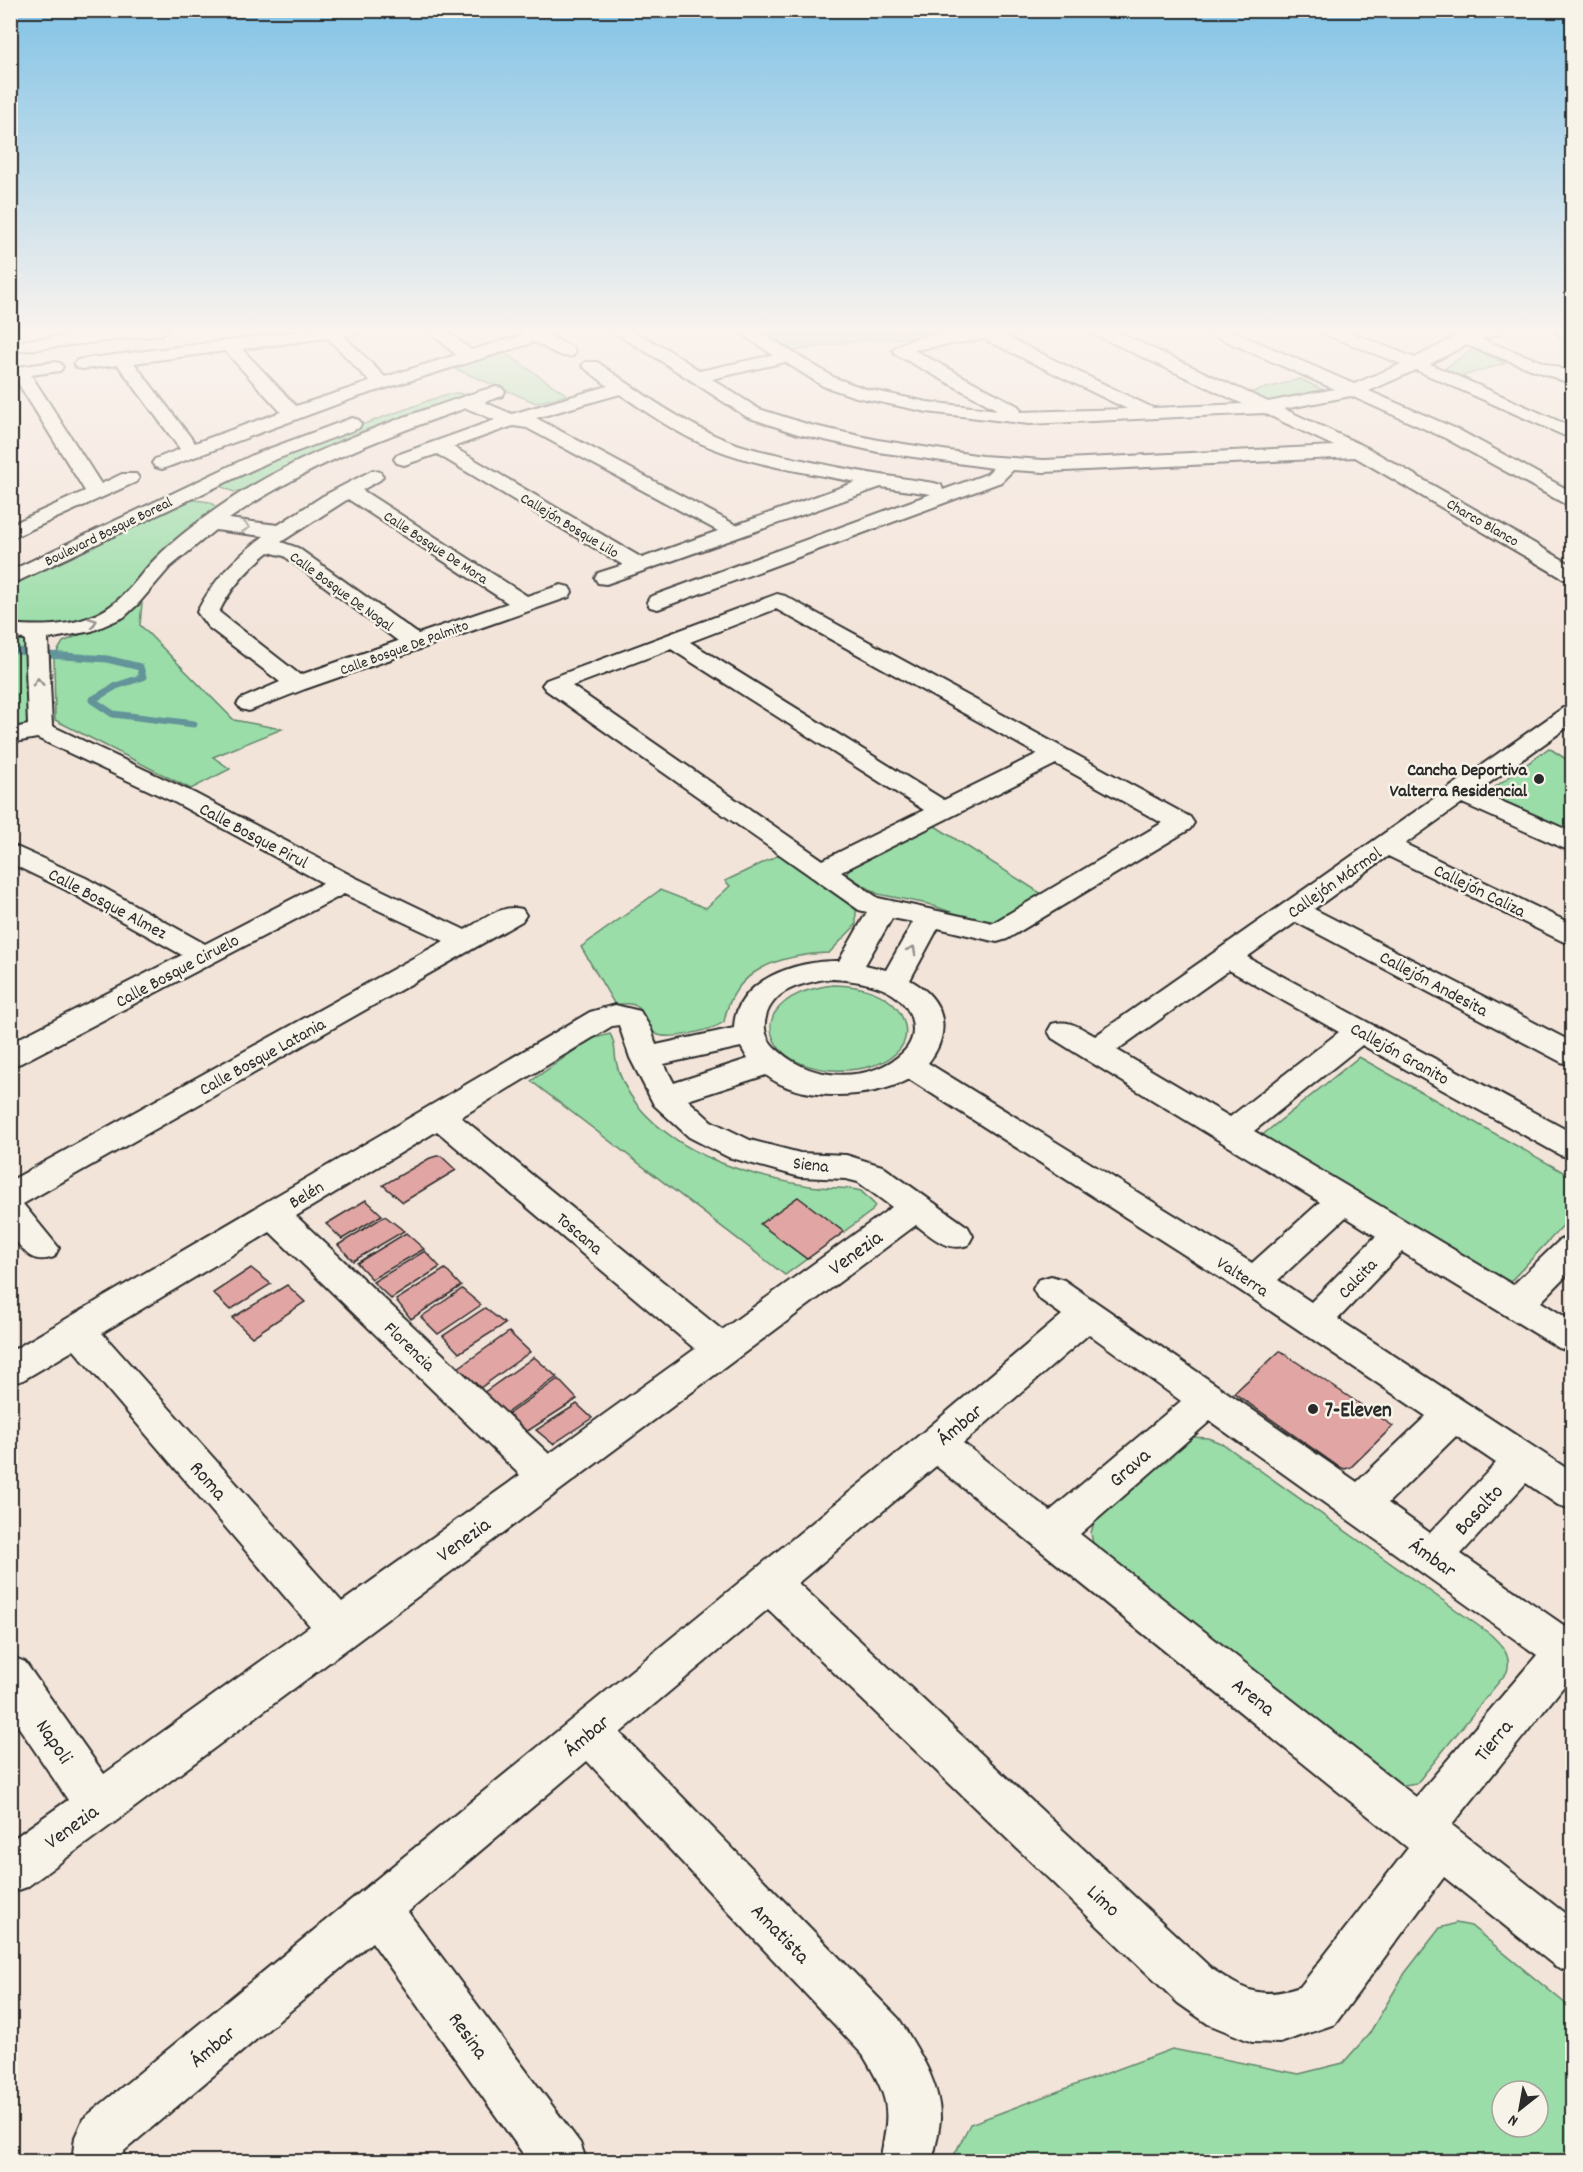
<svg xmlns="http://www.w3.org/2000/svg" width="1583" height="2172" viewBox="0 0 1583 2172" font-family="Dekko,sans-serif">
<rect width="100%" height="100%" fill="#f3e4da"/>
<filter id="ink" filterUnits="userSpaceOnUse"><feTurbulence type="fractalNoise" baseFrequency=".0167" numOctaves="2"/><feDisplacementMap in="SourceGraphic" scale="12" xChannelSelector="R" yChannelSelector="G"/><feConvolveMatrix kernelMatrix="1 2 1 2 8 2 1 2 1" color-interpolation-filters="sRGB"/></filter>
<g filter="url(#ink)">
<g fill="#9adda8" stroke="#62846a" stroke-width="1.5" fill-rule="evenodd">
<path d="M759 330H1001L940 337 867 339 794 351Z"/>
<path d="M1473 349 1506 363 1456 378 1443 370Z"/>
<path d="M500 350 567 395 536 403 451 367Z"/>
<path d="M1300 379 1323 390 1271 402 1249 393Z"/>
<path d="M459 393 466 396 247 489 234 492 222 487 221 485C281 455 343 431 406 409 422 404 442 393 459 393Z"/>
<path d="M194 500 210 502 216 507V510L111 609 73 625 19 626 11 624V586L160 509Z"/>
<path d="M142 603 140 625 234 720 282 729 213 757 230 769 191 789 55 720 54 657 63 642 130 612Z"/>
<path d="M14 637H28L31 724 26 727 11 730 10 639Z"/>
<path d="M1549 748 1572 763V834L1484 795Z"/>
<path d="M935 826 1045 896 994 924 976 921 928 904 878 894 846 875 851 864Z"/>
<path d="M781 854 856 907V925L829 953C781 955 733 968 724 1022 712 1030 669 1041 656 1034 638 1023 651 998 615 1005L581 947 660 890 706 908 730 886 725 881Z"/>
<path d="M833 985C858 985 892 992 903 1019 926 1076 797 1089 774 1040 770 1032 770 1022 774 1014 787 994 811 988 833 985Z"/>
<path d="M610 1034C616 1043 614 1051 616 1061 619 1077 628 1093 638 1106 680 1156 748 1176 810 1186 827 1189 845 1186 861 1191L875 1205 872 1211 785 1275 531 1081 591 1039Z"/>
<path d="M1359 1057 1572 1177V1216L1507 1285 1260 1137Z"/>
<path d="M1193 1437 1208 1438 1223 1444 1490 1634C1502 1645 1512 1655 1507 1672L1417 1783 1397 1786 1093 1544 1091 1533 1095 1519 1180 1440Z"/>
<path d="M1456 1923 1471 1926 1572 2009V2161H951L970 2124 1172 2049 1299 2074 1343 2063 1369 2034 1405 1973 1440 1928ZM1502 2091H1538V2127H1502Z"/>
</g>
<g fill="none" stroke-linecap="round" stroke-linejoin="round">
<g stroke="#639499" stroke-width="7">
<path d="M10 650 26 652"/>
<path d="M49 655 107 659 140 667 143 677 116 686 92 700 113 714 194 724"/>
</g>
</g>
<g fill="#e1a6a4" stroke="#2b2b2b" stroke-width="1.5">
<path d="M437 1156H441L456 1170 403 1202 383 1185 430 1158Z"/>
<path d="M798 1197 844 1232 807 1259 760 1224Z"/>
<path d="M366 1200 382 1215 342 1239 326 1224Z"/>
<path d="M385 1216 404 1231 353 1261 338 1245Z"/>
<path d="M406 1233 424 1249 372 1279 357 1263Z"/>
<path d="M425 1251 440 1267 391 1299 373 1282Z"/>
<path d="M251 1268 271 1284 230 1310 213 1293Z"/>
<path d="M445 1269 461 1286 411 1319 396 1300Z"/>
<path d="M287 1285 305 1302 252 1337 232 1318Z"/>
<path d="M462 1289 481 1305 438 1334 421 1317Z"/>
<path d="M485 1308 505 1324 459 1353 443 1336Z"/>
<path d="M509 1332 530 1352 480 1388 458 1368Z"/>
<path d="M1280 1351 1393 1426 1351 1467 1345 1469 1339 1467 1234 1393Z"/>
<path d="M534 1357 557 1377 505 1414 483 1393Z"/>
<path d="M558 1379 577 1399 526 1432 507 1415Z"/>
<path d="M577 1404 592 1418 553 1444 536 1430Z"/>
</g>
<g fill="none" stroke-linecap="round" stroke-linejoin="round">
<defs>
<g id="minor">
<path d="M115 330H168L160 335 10 352V342Z"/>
<path d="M310 330H359L357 334 344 336 385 377 456 355 428 330H446L471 350 523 335 518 330H539L573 348 575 352 573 356C560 359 547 348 535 342L354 398 162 469 155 467 152 463 155 459 180 449 118 365 83 369 77 368 74 364 77 360 83 359ZM328 338 370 382 296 406 242 349ZM225 351 281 412 195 443 134 363Z"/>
<path d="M609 330H630L667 349 700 371 773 355 736 330H756L835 378 866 389 927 402 998 410 895 354 893 350C907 331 996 330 1020 330L1018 334 1005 336 1153 408 1243 404 1093 334 1091 330H1113L1268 402 1334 389 1210 334 1208 330H1230L1354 384 1401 364 1324 334 1322 330H1345L1415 358 1453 338 1455 333 1475 330H1502L1500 334 1481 339 1572 373V384L1466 345 1430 364 1572 427V439L1416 370 1369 391 1459 430 1572 492V506L1565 504 1445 438 1351 396 1284 409 1366 447 1572 565V580L1564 579 1355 457 1044 472 1013 470 1001 482 658 609 650 607 647 602 650 597 931 494 881 487 606 584 598 583 595 578 598 573 623 565 437 454 404 465 397 463 394 459 397 455 495 420 466 408C383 437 302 468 229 519L278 525 323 496 373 470 380 472 383 476 380 480 362 490 527 596 561 585 569 587 572 592 569 597 305 689 249 711 241 709 237 704 241 699 280 682 208 627 197 612C213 580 235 558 264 536L215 530 170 567 138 604 124 617 92 631 48 639 52 726 194 793 354 877 465 930C483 920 501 904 522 909L526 915 522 921 23 1204 59 1248 54 1257C30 1265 25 1251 10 1234V1181L444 941 344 894 21 1063 10 1066V1043L182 955 66 890 10 863V844L86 878 205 944 323 883 176 803 37 738 10 743V729L28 725 25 639 10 638V624C48 628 89 626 118 600 132 588 142 572 155 559 179 535 208 514 237 495 296 458 361 432 427 409 450 402 473 392 496 387L502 388 505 392 502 396 484 402 512 414 608 386 582 366 585 362H597C635 388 672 416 714 435 744 449 776 454 807 461 849 470 891 477 934 483L941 485 943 490 987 474 993 468 878 452 798 434 747 417 655 357ZM984 339 1127 409 1019 412 1021 410 1018 406 914 350ZM785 362 823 386 856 397 927 412 1029 424 1264 413 1334 446 1044 460 982 456 878 440 810 425 759 409 712 379ZM620 394C649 414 679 435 712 448 757 466 808 473 856 482L736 525 536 418ZM513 426 527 428 718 531 642 558 453 447ZM348 499 508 603 418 634 298 548 281 542ZM269 552 284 556 398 641 300 675 219 612C231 587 248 569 269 552Z"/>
<path d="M1555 330H1572V339L1557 334Z"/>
<path d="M54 362 60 363 63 367 60 371 31 375 101 484 122 474H136L139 478 136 482 10 539V525L85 491 15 378H10V368Z"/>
<path d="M352 418 359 420 361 424 359 428 269 462 10 585V571L255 454Z"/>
<path d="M777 594 785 596 1190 817 1194 823 1190 829 1007 939 997 942 938 928 910 980C945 999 953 1032 928 1063L1252 1263 1320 1202 1084 1058 1052 1038 1048 1031 1052 1024C1070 1019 1080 1028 1095 1036L1563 708 1572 706V724L1478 791 1572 832V850L1563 848 1462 803 1405 844 1572 924V944L1562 941 1388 856 1314 909 1572 1042V1065L1561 1062 1296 922 1247 957 1572 1133V1158L1560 1155 1362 1045 1254 1131 1513 1285 1560 1240 1572 1236V1270L1541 1302 1572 1321V1352L1559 1348 1402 1252 1338 1319 1572 1472V1509L1558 1505 1526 1483 1461 1554 1572 1631V1676L1452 1825 1572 1919V1973L1555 1966 1444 1877 1335 2024 1280 2043 1252 2042 1208 2024 1178 2003 768 1609 620 1733 899 2019C917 2049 941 2083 940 2119 939 2133 935 2148 932 2162H880C890 2108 891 2102 863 2055L587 1761 408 1912 580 2143 587 2162H529L372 1942 124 2151V2162H72L75 2137 83 2119 922 1433 1062 1315 1038 1298 1033 1289 1038 1280 1051 1276 1064 1280 1357 1482 1426 1416 1241 1291 909 1079C872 1099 800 1103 766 1075L688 1100 711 1121 750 1140 800 1153 846 1155 882 1166 968 1227 973 1236 968 1245C946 1252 933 1237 916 1225L115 1822 27 1887 10 1893V1841L68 1800 10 1714V1656L25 1662 104 1774 310 1626 74 1350 23 1380 10 1384V1352L590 1012 615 1005 640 1011 651 1029 656 1045 734 1028C735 980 797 960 839 961L867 912 859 910 546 690 542 685 546 680ZM776 609 1037 754 944 800 690 642ZM671 649 924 810 823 860 572 686ZM1056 764 1162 823 993 923 878 898 841 872ZM892 918 913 922 886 970 865 965ZM1229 970 1339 1032 1230 1117 1117 1050ZM824 979C858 979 912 986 913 1030 913 1043 905 1052 895 1059 861 1083 810 1079 780 1052 768 1043 762 1031 766 1017 768 1006 778 995 788 990 799 984 812 982 824 979ZM619 1025 630 1058 654 1105 689 1137 728 1157 800 1177 846 1179 858 1182 892 1207 722 1330 461 1117 612 1026ZM741 1047 748 1059 674 1083 664 1064ZM437 1131 695 1349 549 1454 296 1216ZM1346 1217 1376 1236 1311 1302 1278 1280ZM270 1232 520 1475 342 1602 102 1333ZM1089 1334 1181 1401 1050 1511 963 1443ZM1210 1421 1537 1655 1416 1797 1080 1534ZM1456 1436 1496 1463 1430 1533 1388 1503ZM936 1466 1408 1848 1300 1987C1261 2000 1245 1991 1212 1969L798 1583Z"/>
</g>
</defs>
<use href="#minor" stroke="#2b2b2b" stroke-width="4"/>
<use href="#minor" fill="#f7f3e8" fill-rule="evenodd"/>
</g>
<defs><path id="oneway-chevron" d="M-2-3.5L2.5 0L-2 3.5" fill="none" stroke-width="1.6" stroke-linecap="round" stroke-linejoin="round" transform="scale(1.5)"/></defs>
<g stroke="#918f8a">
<use href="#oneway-chevron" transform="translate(246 527) rotate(7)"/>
<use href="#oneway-chevron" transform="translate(93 622) rotate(-21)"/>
<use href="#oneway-chevron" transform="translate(38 682) rotate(-92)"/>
<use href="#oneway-chevron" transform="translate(912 950) rotate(-61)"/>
</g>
</g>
<linearGradient id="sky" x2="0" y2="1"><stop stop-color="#82c3e6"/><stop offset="0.52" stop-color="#faf3ee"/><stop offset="1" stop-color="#faf3ee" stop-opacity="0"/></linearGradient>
<rect width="1583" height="634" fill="url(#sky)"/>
<g fill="#2b2b2b" stroke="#f7f3e8" stroke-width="2">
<circle cx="1539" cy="779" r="6"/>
<circle cx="1313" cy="1409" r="6"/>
</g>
<g text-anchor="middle" stroke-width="5" stroke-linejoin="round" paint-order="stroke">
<g font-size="15" fill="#2b2b2b" stroke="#f7f3e8">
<text transform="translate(1483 522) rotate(30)" y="5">Charco Blanco</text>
<text transform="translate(570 525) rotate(31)" y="5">Callejón Bosque Lilo</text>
<text transform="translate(108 531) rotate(-26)" y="5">Boulevard Bosque Boreal</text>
<text transform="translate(436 547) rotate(33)" y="5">Calle Bosque De Mora</text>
<text transform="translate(342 591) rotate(36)" y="5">Calle Bosque De Nogal</text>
<text transform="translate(404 647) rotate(-20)" y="5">Calle Bosque De Palmito</text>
</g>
<g font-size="18" font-weight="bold" fill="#2b2b2b" stroke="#f7f3e8" text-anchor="end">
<text x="1527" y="775">Cancha Deportiva<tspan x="1527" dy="21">Valterra Residencial</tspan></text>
</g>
<g font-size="18" fill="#2b2b2b" stroke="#f7f3e8">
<text transform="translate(254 835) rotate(28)" y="6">Calle Bosque Pirul</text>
<text transform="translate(1334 882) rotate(-35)" y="6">Callejón Mármol</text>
<text transform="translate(1480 890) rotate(26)" y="6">Callejón Caliza</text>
<text transform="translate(108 903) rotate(28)" y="6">Calle Bosque Almez</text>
<text transform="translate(177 970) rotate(-28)" y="6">Calle Bosque Ciruelo</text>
<text transform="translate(1434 983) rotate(28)" y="6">Callejón Andesita</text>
<text transform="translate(1400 1053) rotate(29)" y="6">Callejón Granito</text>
<text transform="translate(262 1056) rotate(-29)" y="6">Calle Bosque Latania</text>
<text transform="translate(811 1164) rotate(6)" y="6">Siena</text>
<text transform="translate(306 1194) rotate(-31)" y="6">Belén</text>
<text transform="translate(580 1233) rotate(40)" y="6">Toscana</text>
<text transform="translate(1243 1276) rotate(33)" y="6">Valterra</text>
<text transform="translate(1357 1278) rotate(-46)" y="6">Calcita</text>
<text transform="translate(410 1346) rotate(44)" y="6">Florencia</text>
</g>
<g font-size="21" fill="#2b2b2b" stroke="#f7f3e8">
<text transform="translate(855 1252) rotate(-36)" y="7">Venezia</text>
<text transform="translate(959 1424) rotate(-40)" y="7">Ámbar</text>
<text transform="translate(1129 1467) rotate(-41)" y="7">Grava</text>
<text transform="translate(209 1480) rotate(49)" y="7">Roma</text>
<text transform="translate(1478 1509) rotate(-47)" y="7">Basalto</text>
<text transform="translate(463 1539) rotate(-36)" y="7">Venezia</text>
<text transform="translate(1433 1557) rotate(35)" y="7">Ámbar</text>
<text transform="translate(1254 1696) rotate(38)" y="7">Arena</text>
<text transform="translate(586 1735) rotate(-40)" y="7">Ámbar</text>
<text transform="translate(1493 1740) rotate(-50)" y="7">Tierra</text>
<text transform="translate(55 1741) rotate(56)" y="7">Napoli</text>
<text transform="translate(71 1826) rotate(-36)" y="7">Venezia</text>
<text transform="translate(1104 1900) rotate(43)" y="7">Limo</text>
<text transform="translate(781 1933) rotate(46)" y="7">Amatista</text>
<text transform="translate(469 2035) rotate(54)" y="7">Resina</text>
<text transform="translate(212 2046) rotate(-40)" y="7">Ámbar</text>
</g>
<g font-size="21" font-weight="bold" fill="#2b2b2b" stroke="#f7f3e8" text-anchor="start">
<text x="1325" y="1416">7-Eleven</text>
</g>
</g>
<rect width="1583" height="2172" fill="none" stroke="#f7f3e8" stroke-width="36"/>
<rect x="18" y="18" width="1547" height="2136" fill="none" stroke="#2b2b2b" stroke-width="2" filter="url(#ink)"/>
<g transform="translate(1520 2109) rotate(211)"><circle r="28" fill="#f7f3e8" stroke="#a5a39c" stroke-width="1.5"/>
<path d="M0-4.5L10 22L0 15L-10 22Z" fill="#2b2b2b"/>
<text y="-9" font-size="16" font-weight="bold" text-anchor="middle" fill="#2b2b2b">N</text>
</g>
</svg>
